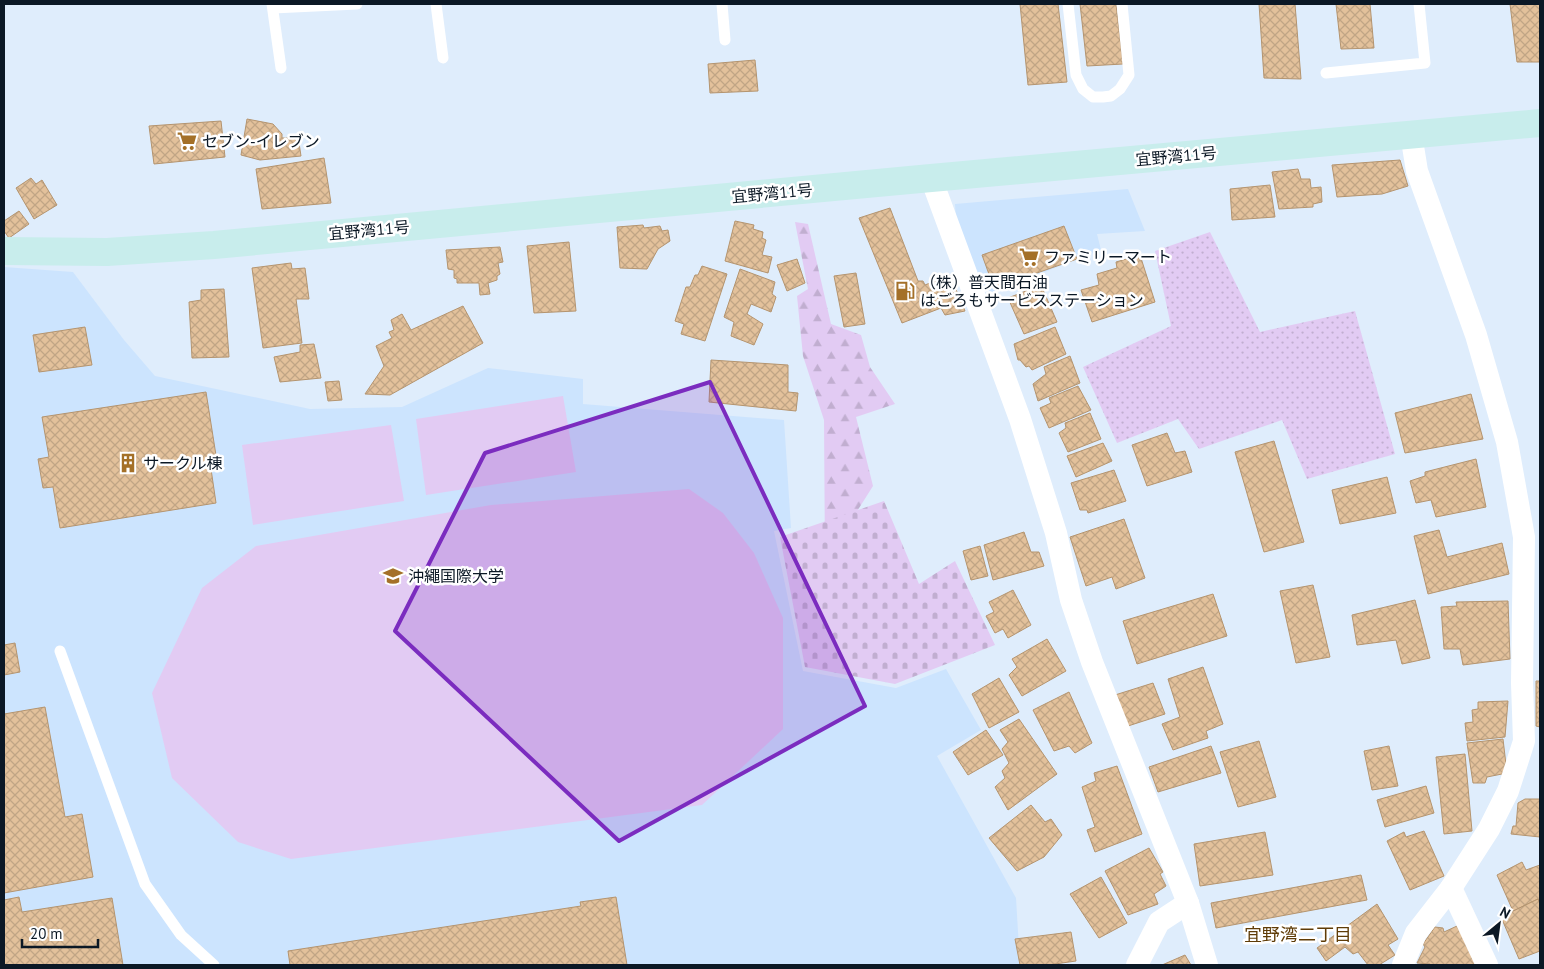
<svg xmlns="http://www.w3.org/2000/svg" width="1544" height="969" viewBox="0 0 1544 969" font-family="'PT Sans','Noto Sans JP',sans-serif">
<defs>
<pattern id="grass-dots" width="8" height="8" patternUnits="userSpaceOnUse" patternTransform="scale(1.25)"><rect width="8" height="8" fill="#e2cbf3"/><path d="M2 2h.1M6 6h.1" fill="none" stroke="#c1aed0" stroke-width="1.8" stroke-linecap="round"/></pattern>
<pattern id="forest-firs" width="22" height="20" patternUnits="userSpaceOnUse" patternTransform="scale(1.25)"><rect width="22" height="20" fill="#e2cbf3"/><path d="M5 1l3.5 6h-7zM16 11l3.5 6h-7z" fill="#c1aed0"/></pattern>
<pattern id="cemetery-stones" width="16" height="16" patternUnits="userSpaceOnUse" patternTransform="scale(1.25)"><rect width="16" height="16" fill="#e2cbf3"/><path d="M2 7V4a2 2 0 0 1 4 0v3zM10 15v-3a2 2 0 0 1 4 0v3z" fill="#c1aed0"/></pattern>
<pattern id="building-cross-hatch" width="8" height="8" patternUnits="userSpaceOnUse" patternTransform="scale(1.25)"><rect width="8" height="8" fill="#e3c19b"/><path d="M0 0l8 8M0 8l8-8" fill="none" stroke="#c1a585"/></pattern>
</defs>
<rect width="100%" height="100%" fill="#dfedfc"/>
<g fill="#cce4fe">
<path d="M1128 189 1145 231 1097 234 1101 250 993 292 980 287 956 220 955 204Z"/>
<path d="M4 267 73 272 124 340 155 376 310 409 402 407 488 368 583 379V404L784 420 791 528 774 531 803 671 896 688 946 669 981 730 937 756 1016 898 1020 965H4Z"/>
</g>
<path fill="url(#grass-dots)" d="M1210 232 1260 332 1355 311 1395 454 1307 479 1282 420 1199 449 1178 419 1117 443 1083 367 1171 326 1155 251Z"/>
<path fill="url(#forest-firs)" d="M795 222 808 224 831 324 861 335 870 367 895 404 856 417 873 486 825 562 824 420 803 356 797 296 808 289Z"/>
<path fill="url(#cemetery-stones)" d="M884 501 919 584 955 561 995 645 895 684 805 667 780 537Z"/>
<g fill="#e2cbf3">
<path d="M563 396 576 472 426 495 416 419Z"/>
<path d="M391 425 404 501 253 525 242 445Z"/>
<path d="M689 489 723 513 754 553 783 618V729L702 805 291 859 238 842 172 778 152 693 202 588 256 546 491 505Z"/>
</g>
<g fill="url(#building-cross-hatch)" stroke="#b4946f">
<path d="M1020 4H1058L1067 82 1028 85Z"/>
<path d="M1080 4H1116L1123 64 1087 66Z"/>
<path d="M1259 4H1295L1301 79 1264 78Z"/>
<path d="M1336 4H1370L1374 48 1341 49Z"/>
<path d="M1510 4H1540V62H1517Z"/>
<path d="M755 60 758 91 710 93 708 64Z"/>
<path d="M247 119 273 124 282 134V138H293L299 143 301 156 260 160 241 155Z"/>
<path d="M221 121 225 157 154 164 149 126Z"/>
<path d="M324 158 331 203 262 209 256 169Z"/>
<path d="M1400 160 1408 186 1382 194 1337 197 1332 165Z"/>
<path d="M1298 169 1301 179H1310L1311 188 1321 187 1322 202 1313 204V207L1279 209 1272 172Z"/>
<path d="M31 178 36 184 42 180 57 205 34 219 16 188Z"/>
<path d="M1270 185 1275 217 1232 220 1230 189Z"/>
<path d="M890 208 918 281H923L925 285 950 275 965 311 945 315 941 308 902 323 859 218Z"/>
<path d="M19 211 29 224 9 238 4 231V221Z"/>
<path d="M735 221 754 225 753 229 763 232 762 238 766 240 762 255 772 257 768 273 725 261Z"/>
<path d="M643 225 644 228 660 226 662 231 668 230 670 241 658 249 647 269 620 268 617 227Z"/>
<path d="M1064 226 1077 259 994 288 982 255Z"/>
<path d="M569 242 576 311 534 313 527 246Z"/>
<path d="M500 247 503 262 498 263 500 274 497 276V280L488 283 490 294 480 295 479 283H457V279L454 278V270L448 269 446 250Z"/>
<path d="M1140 255 1155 302 1092 322 1081 290 1099 285 1097 274 1117 268 1116 262Z"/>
<path d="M797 259 805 283 787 291 777 265Z"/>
<path d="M291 263 292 269 305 268 309 299H296L302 343 263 348 252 268Z"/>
<path d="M702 266 727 274 705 341 681 334 684 324 675 321 686 287H690L695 275H698Z"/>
<path d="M740 269 775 282 772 294 776 297 771 312 751 304 747 314 763 324 754 345 731 336 734 322 724 317Z"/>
<path d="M856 273 865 324 844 327 834 276Z"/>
<path d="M1041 285 1057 322 1024 334 1008 298Z"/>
<path d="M224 289 229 357 192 358 189 302 201 300V290Z"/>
<path d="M463 306 483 343 390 395 365 394 384 366 376 346 392 338 389 332 394 330 391 320 402 314 411 330Z"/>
<path d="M85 327 92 365 39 372 33 335Z"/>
<path d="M1055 327 1066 354 1032 370 1029 366 1026 367 1020 360H1018L1014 344Z"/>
<path d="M314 344 321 378 280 382 274 357 300 352V345Z"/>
<path d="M1070 356 1080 383 1038 401 1033 384 1046 374 1044 367Z"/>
<path d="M711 360 788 365V392L798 393 796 411 709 402Z"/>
<path d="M339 381 342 400 328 401 325 382Z"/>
<path d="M1078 386 1091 410 1049 428 1040 408 1051 403 1049 398Z"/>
<path d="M206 392 218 468 211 469 216 503 60 528 53 487 43 488 38 459 49 457 42 417Z"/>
<path d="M1471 394 1483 439 1405 453 1395 413Z"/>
<path d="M1090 413 1101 439 1068 452 1059 433 1066 428 1065 423Z"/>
<path d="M1167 433 1175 453 1185 451 1192 472 1147 486 1132 445Z"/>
<path d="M1274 441 1304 542 1264 552 1235 452Z"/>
<path d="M1103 443 1112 461 1076 477 1067 456Z"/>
<path d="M1476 459 1486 507 1436 517 1431 500 1416 503 1410 481 1425 476V472Z"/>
<path d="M1114 470 1126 501 1088 513 1087 510H1080L1071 483Z"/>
<path d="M1387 477 1396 513 1340 524 1332 490Z"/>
<path d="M1124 519 1145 578 1116 589 1112 577 1086 586 1070 537Z"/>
<path d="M1439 530 1447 557 1502 543 1509 574 1428 594 1414 536Z"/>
<path d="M1024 532 1031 552H1039L1044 566 993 580 984 545Z"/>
<path d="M980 546 988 576 971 580 963 551Z"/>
<path d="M1313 585 1330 657 1296 663 1280 591Z"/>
<path d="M1013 590 1031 625 1008 638 1003 629 995 633 986 616 994 612 989 602Z"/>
<path d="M1213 594 1227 636 1137 664 1123 621Z"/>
<path d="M1415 600 1430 658 1402 664 1396 640 1357 645 1352 615Z"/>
<path d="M1508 601 1510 659 1463 665 1460 649H1444L1441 607 1457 606 1456 602Z"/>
<path d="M1047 639 1066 671 1022 696 1009 675 1017 667 1012 659Z"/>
<path d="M15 643 20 672 4 675V645Z"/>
<path d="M1203 667 1223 724 1206 731 1208 738 1173 750 1162 724 1180 717 1168 679Z"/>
<path d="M999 678 1019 712 989 728 972 694Z"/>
<path d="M1536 681H1540V727L1536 726Z"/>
<path d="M1153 683 1165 714 1128 726 1115 695Z"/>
<path d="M1069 692 1092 743 1075 753 1069 746 1054 751 1033 710Z"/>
<path d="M1508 701 1505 737 1467 741 1465 723 1473 722 1472 710 1478 709V702Z"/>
<path d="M45 707 65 817 82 814 93 877 4 893V714Z"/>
<path d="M1019 719 1057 774 1008 810 995 787 1005 778 1002 771 1009 763 1002 749 1008 742 1000 730Z"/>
<path d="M986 730 1003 755 968 775 953 752Z"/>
<path d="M1503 739 1507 773 1487 777 1485 783H1473L1467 743Z"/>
<path d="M1259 741 1276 797 1238 807 1220 752Z"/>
<path d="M1211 746 1221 773 1158 792 1149 767Z"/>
<path d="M1389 746 1398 786 1372 790 1364 751Z"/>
<path d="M1465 754 1472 831 1444 834 1436 757Z"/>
<path d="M1117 766 1142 834 1095 852 1087 830 1095 827 1082 787 1096 781 1094 773Z"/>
<path d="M1426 786 1434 813 1385 827 1377 800Z"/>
<path d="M1525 799H1540V837L1511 834 1513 826H1516L1518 803Z"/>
<path d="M1031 805 1045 822 1051 819 1062 835 1044 857 1017 871 989 838Z"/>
<path d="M1424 831 1444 876 1410 890 1387 841 1404 832 1406 837Z"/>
<path d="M1265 832 1273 875 1200 886 1194 844Z"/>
<path d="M1149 848 1163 872 1160 874 1166 886 1154 894 1158 904 1128 915 1105 871Z"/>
<path d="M1522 862 1526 870 1540 865V904L1538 899 1513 911 1497 875Z"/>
<path d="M1361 875 1367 900 1216 928 1211 903Z"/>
<path d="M1101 877 1127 923 1099 938 1070 894Z"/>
<path d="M19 897 22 912 112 898 123 965H4V900Z"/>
<path d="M616 897 627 965H290L288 951 581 906 580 902Z"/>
<path d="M1538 899 1540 904V951L1519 959 1501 917Z"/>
<path d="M1377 904 1398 939 1388 945 1395 955 1379 965H1368L1358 952 1353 954 1345 947 1326 961 1317 948Z"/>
<path d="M1457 926 1478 965H1430V964L1417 963 1425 947 1423 944 1435 927 1443 928 1444 932Z"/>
<path d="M1071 932 1076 961 1048 965H1020L1015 939Z"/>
<path d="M1185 955 1191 965H1162Z"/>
</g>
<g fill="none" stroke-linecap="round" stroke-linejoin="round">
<g stroke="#fff" stroke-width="11">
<path d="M272 4 281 68"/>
<path d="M436 4 443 58"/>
<path d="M722 4 725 40"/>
<path d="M1068 4 1076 75 1083 89 1093 97H1103L1111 96 1120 89 1129 75 1122 4"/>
<path d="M273 8 357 4"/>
<path d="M1326 73 1425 63 1419 4"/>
<path d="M60 651 145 884 181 935 214 965"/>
</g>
<g stroke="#fff" stroke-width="22">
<path d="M931 178 1020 419 1056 533 1071 600 1092 662 1188 903 1207 965"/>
<path d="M1451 888 1487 965"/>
<path d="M1137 965 1159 922 1188 903"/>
<path d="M1403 965 1416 933 1451 888 1489 829 1508 791 1524 741 1522 683 1524 537 1507 442 1476 335 1417 171 1411 134"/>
</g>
<path stroke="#c8edec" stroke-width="28" d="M4 251 107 252 214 245 931 178 1540 123"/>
</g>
<path fill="#7b2cbf" fill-opacity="0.2" stroke="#7b2cbf" stroke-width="4" stroke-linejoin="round" d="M710 382 865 706 619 841 395 631 485 453Z"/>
<defs>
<symbol id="supermarket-bare" viewBox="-9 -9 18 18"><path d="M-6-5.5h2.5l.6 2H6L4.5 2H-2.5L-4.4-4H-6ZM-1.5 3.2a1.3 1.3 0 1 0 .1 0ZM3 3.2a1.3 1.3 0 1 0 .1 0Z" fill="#a47028" stroke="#fff" stroke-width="2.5" paint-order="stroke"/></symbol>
<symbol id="fuel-bare" viewBox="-9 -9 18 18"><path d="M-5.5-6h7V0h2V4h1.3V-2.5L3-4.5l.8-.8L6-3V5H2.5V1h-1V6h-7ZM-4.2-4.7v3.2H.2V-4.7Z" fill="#a47028" stroke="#fff" stroke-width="2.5" paint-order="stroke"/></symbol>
<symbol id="building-bare" viewBox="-9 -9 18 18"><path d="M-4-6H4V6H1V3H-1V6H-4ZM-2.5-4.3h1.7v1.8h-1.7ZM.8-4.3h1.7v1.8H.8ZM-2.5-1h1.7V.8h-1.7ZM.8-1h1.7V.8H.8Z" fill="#a47028" stroke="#fff" stroke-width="2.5" paint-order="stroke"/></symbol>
<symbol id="university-bare" viewBox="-9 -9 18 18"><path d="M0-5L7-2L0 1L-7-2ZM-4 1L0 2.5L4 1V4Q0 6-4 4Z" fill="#a47028" stroke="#fff" stroke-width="2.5" paint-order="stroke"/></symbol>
</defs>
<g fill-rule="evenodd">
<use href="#supermarket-bare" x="173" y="127" width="28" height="28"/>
<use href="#supermarket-bare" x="1015" y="243" width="28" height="28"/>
<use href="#fuel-bare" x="891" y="277" width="28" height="28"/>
<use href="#building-bare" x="114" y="449" width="28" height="28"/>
<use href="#university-bare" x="379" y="562" width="28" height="28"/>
</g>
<g text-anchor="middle" stroke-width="5" stroke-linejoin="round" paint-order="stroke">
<g font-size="16" fill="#0b1825" stroke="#fff" text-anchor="start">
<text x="202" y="147">セブン-イレブン</text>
<text x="1044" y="263">ファミリーマート</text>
<text x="920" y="288">（株）普天間石油<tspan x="920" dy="18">はごろもサービスステーション</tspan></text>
<text x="143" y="469">サークル棟</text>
<text x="408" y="582">沖繩国際大学</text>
</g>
<g font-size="16" fill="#0b1825" stroke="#fff">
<text transform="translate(1176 156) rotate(-5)" y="6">宜野湾11号</text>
<text transform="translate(772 193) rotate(-5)" y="6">宜野湾11号</text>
<text transform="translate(369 230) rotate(-5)" y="6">宜野湾11号</text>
</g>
<g font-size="18" fill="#5f3c07" stroke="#fff">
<text x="1298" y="941">宜野湾二丁目</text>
</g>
</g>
<rect width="1544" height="969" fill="none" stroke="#0b1825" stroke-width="10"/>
<g transform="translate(1499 924) rotate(29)" stroke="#ffffff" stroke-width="4" paint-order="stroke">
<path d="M0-4L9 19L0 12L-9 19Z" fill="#0b1825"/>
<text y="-8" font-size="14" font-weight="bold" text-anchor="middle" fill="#0b1825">N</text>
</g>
<path d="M22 939v8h76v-8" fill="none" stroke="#0b1825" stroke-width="2.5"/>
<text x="30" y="939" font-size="15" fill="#0b1825" stroke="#ffffff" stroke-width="4" paint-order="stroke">20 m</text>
</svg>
